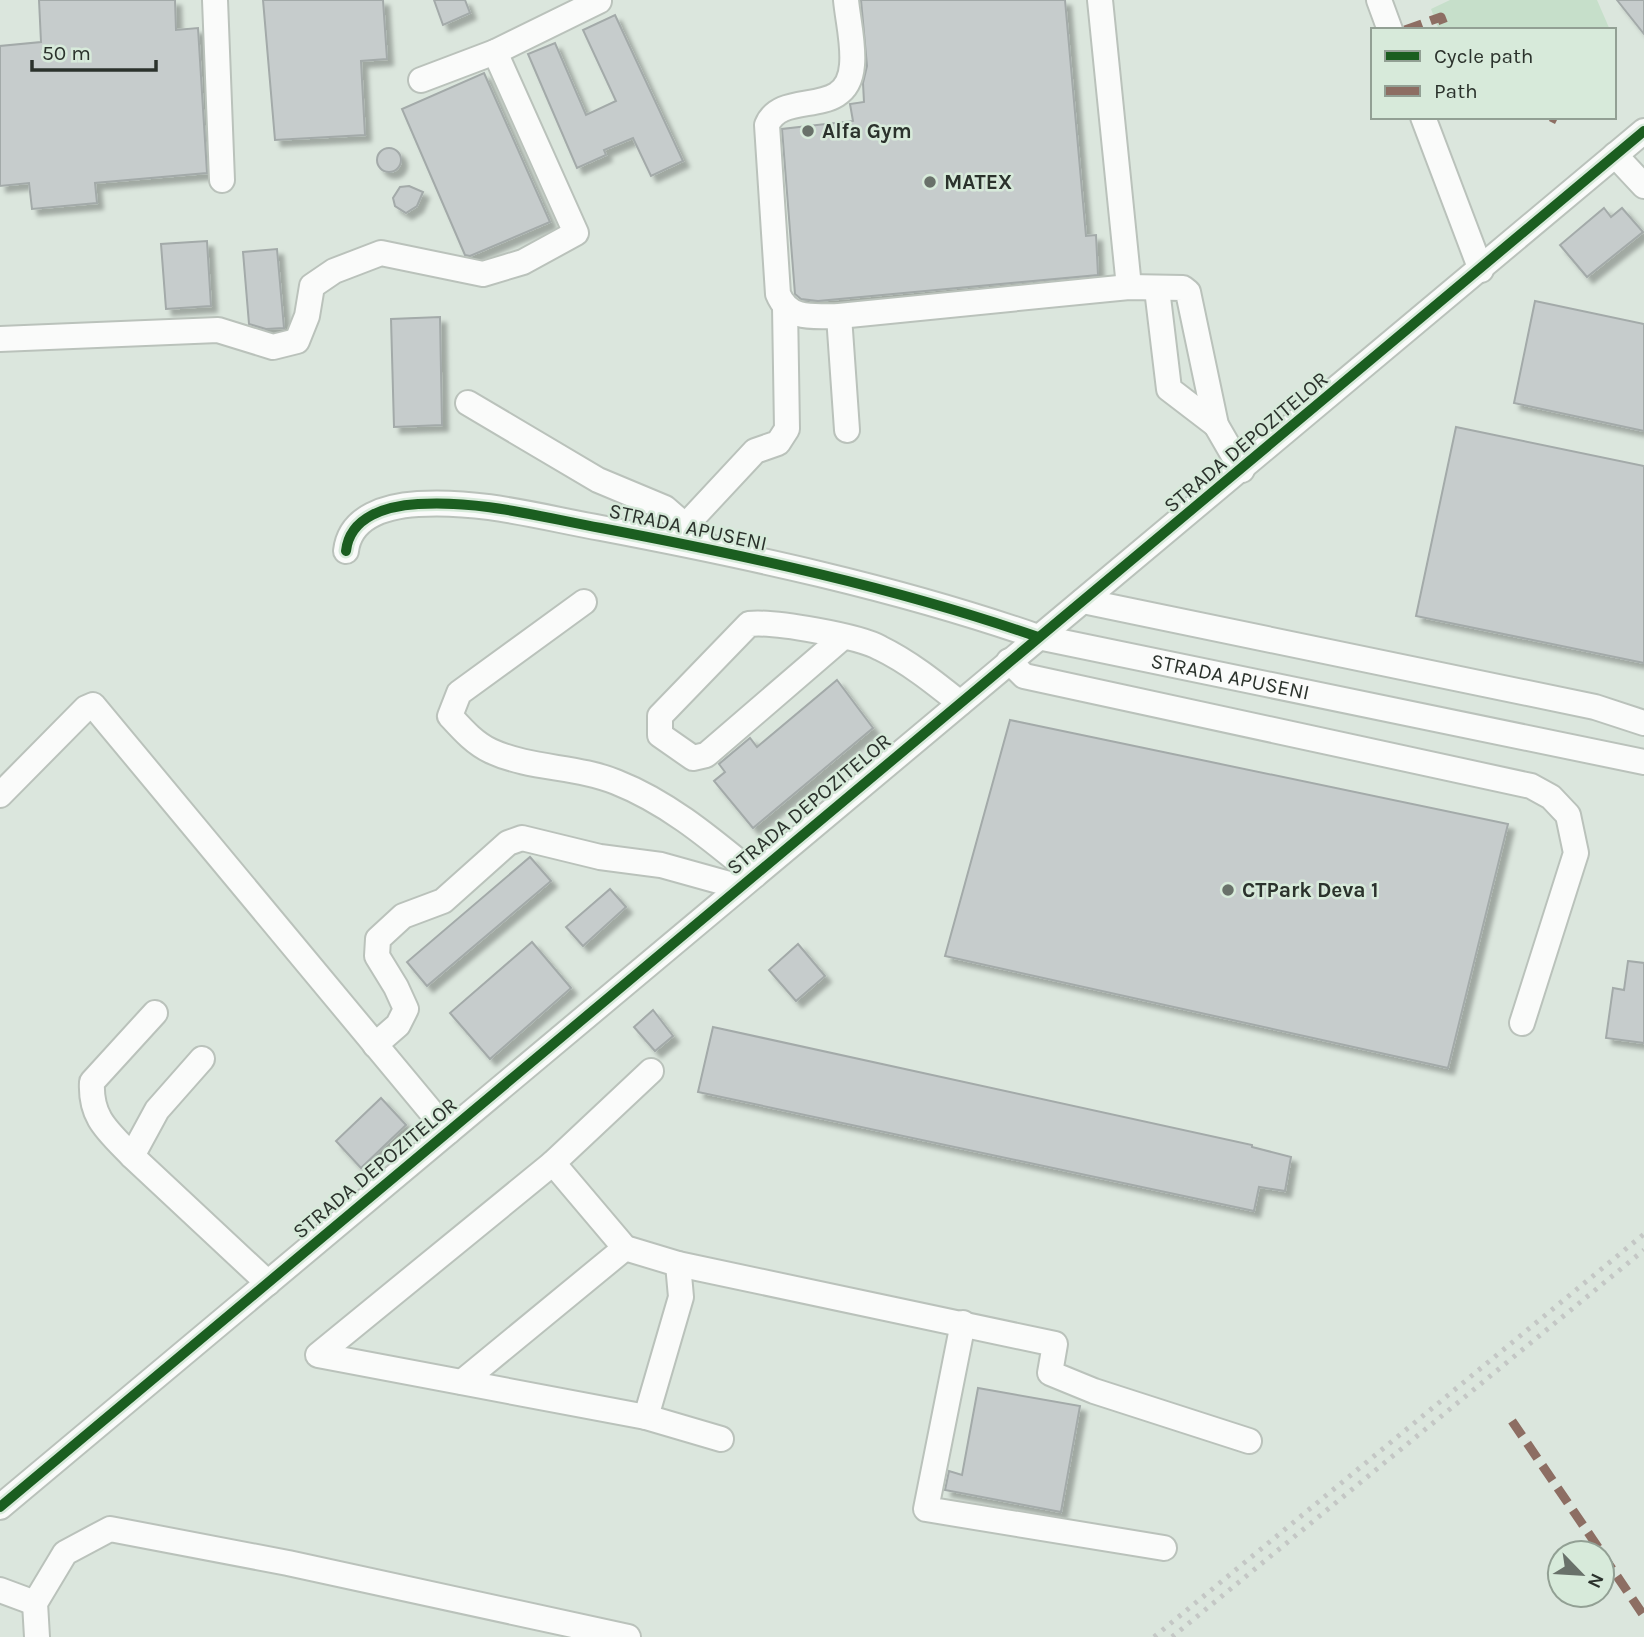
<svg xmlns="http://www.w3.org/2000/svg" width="1644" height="1637" viewBox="0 0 1644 1637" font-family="Karla,sans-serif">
<defs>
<filter id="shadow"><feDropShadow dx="6" dy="6" stdDeviation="2" flood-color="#0004"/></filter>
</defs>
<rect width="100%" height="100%" fill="#dbe6dd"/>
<path fill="#c6dfca" d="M1450 0H1597L1610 30H1439L1431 9Z"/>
<g fill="#c6cccc" stroke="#a3aaa9" stroke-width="2" filter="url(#shadow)">
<path d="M39 0H175L176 30 198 28 207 173 95 183 97 203 32 209 29 183 0 186V46L41 42Z"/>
<path d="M263 0H383L387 59 361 61 365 135 275 140Z"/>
<path d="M434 0H465L470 13 443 25Z"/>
<path d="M861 0H1065L1086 236 1096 235 1098 275 818 301 801 299 795 294 782 129 853 121 850 104 864 102 863 83 867 66Z"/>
<path d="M1617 0H1644V34Z"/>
<path d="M615 15 683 161 651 176 633 138 604 150 606 155 577 168 528 54 555 43 586 115 616 101 583 30Z"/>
<path d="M484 73 550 222 470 256 465 255 402 109Z"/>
<circle cx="389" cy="160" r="12"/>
<path d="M409 186 423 192 417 206 406 213 395 206 393 198 400 187Z"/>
<path d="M1604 208 1611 217 1622 208 1643 232 1587 277 1560 245Z"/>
<path d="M207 241 211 306 166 309 161 244Z"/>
<path d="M277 249 284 328 266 329 249 324 243 252Z"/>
<path d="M1535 301 1644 324V431L1514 403Z"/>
<path d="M440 317 442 425 394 427 391 319Z"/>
<path d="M1456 427 1644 466V663L1416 616Z"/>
<path d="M837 680 873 728 753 828 714 781 725 772 719 764 750 738 757 747Z"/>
<path d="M1010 720 1508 824 1448 1068 945 956Z"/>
<path d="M530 857 551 881 427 986 407 962Z"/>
<path d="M610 889 626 907 583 946 566 927Z"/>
<path d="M532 942 571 988 490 1059 450 1013Z"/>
<path d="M798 944 825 976 796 1001 769 970Z"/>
<path d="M1628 961 1644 963V1043L1606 1038 1613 988 1624 990Z"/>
<path d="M653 1010 673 1036 655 1051 634 1027Z"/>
<path d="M713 1027 1252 1145V1147L1291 1157 1285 1191 1259 1187 1254 1211 698 1092Z"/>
<path d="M381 1098 406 1125 361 1168 336 1141Z"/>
<path d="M978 1388 1080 1406 1061 1512 945 1490 949 1471 962 1475Z"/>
</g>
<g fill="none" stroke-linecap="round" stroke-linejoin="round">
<defs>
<g id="minor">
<path d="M215 0 222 180"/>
<path d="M846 0C848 21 854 44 852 65 848 121 782 88 767 125L778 294C789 321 814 316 839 316L1129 287 1183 288 1188 292 1216 425 1242 470"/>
<path d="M1100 0 1129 287"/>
<path d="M1379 0 1390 30"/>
<path d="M421 80 495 52 599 1"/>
<path d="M1423 117 1481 270"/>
<path d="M1615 155 1644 186"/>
<path d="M1157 289 1169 389 1216 425"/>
<path d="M839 316 847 430"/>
<path d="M0 339 218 330 273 347 297 341 307 316 312 286 334 271 381 253 483 274 523 262 576 233 495 52"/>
<path d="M468 403 598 480 665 508 712 549"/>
<path d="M687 524 755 451 778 443 787 429 785 307"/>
<path id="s1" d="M346 551C350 516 387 506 418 504 481 500 540 517 601 528 748 556 897 588 1038 637L1644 762"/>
<path d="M1083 601 1595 707 1644 723"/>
<path d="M584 602 459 693 450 716C462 729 474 743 491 751 530 769 577 766 616 782 669 803 711 839 755 875"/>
<path d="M842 638 706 755 693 758 660 735V716L749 624C773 621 859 636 880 648 909 662 935 683 960 703"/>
<path d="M1009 661 1024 676 1531 786 1551 797 1568 815 1576 853 1522 1023"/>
<path d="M0 795 86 708 93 705 448 1132"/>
<path d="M375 1045 398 1025 406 1009 396 987 377 956 378 939 403 916 443 901 508 843 522 838 600 857 661 865 740 887"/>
<path d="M202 1059 157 1110 132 1156 268 1283"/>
<path d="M651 1071 553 1163 625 1248 678 1264 1055 1344 1050 1373 1094 1391 1249 1441"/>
<path d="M132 1156C108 1131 90 1118 92 1082L155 1013"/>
<path d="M553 1163 318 1355 646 1417 681 1297 678 1264"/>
<path d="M963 1323 926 1509 1164 1548"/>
<path d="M462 1382 625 1248"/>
<path d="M646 1417 721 1439"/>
<path d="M0 1507 1644 131"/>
<path d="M0 1590 35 1603"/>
<path d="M37 1637 35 1603 65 1553 110 1529 288 1563 628 1637"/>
</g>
</defs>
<use href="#minor" stroke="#bac2bb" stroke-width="28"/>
<use href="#minor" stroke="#fafbfa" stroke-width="24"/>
<g stroke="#c4c7c5" stroke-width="5" stroke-dasharray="3.5 7" stroke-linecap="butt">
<path d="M1154 1637 1644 1234"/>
<path d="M1172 1637 1644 1250"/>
</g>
<g stroke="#8d6e63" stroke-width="9" stroke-dasharray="18 9" stroke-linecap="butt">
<path d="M1405 30 1441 17 1446 30"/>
<path d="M1551 117 1557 120"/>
<path d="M1512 1421 1602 1553"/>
<path d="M1602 1554 1644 1616"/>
</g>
<defs>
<g id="cycleway">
<path d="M346 551C350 516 387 506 418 504 481 500 540 517 601 528 748 556 897 588 1038 637"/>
<path d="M0 1507 1644 131"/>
</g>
</defs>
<use href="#cycleway" stroke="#d7eada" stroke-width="15"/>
<use href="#cycleway" stroke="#1b5e20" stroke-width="10"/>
</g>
<g fill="#69716a" stroke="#d7eada" stroke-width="2.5">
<circle cx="808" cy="131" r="7"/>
<circle cx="930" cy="182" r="7"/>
<circle cx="1228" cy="890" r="7"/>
</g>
<g text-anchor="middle" stroke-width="5" stroke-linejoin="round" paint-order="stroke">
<g font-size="21" font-weight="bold" fill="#2b322c" stroke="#d7eada" text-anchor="start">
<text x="822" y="138">Alfa Gym</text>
<text x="944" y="189">MATEX</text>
<text x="1242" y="897">CTPark Deva 1</text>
</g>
<g font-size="21" fill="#2b322c" stroke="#d7eada">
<text transform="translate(1246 442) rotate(-40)" y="7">STRADA DEPOZITELOR</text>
<text transform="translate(688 527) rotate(12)" y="7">STRADA APUSENI</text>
<text dy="7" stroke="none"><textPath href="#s1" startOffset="926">STRADA APUSENI</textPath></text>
<text transform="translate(809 804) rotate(-40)" y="7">STRADA DEPOZITELOR</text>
<text transform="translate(375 1168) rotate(-40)" y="7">STRADA DEPOZITELOR</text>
</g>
</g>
<rect x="1371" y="28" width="245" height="91" fill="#d7eada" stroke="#92a094" stroke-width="2"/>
<rect x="1385" y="51" width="35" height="10" fill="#1b5e20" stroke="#92a094" stroke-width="2"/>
<text x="1434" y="63" font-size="21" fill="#2b322c">Cycle path</text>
<rect x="1385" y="86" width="35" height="10" fill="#8d6e63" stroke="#92a094" stroke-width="2"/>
<text x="1434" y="98" font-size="21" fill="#2b322c">Path</text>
<g transform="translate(1581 1574) rotate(115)"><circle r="33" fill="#d7eada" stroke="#92a094" stroke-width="2"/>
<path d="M0-5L12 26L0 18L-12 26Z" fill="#69716a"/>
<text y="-10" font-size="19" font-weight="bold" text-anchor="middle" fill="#2b322c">N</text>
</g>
<path d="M32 60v10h124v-10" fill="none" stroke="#2b322c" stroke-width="3.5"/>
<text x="42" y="60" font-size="21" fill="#2b322c" stroke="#d7eada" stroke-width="5" paint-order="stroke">50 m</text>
</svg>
